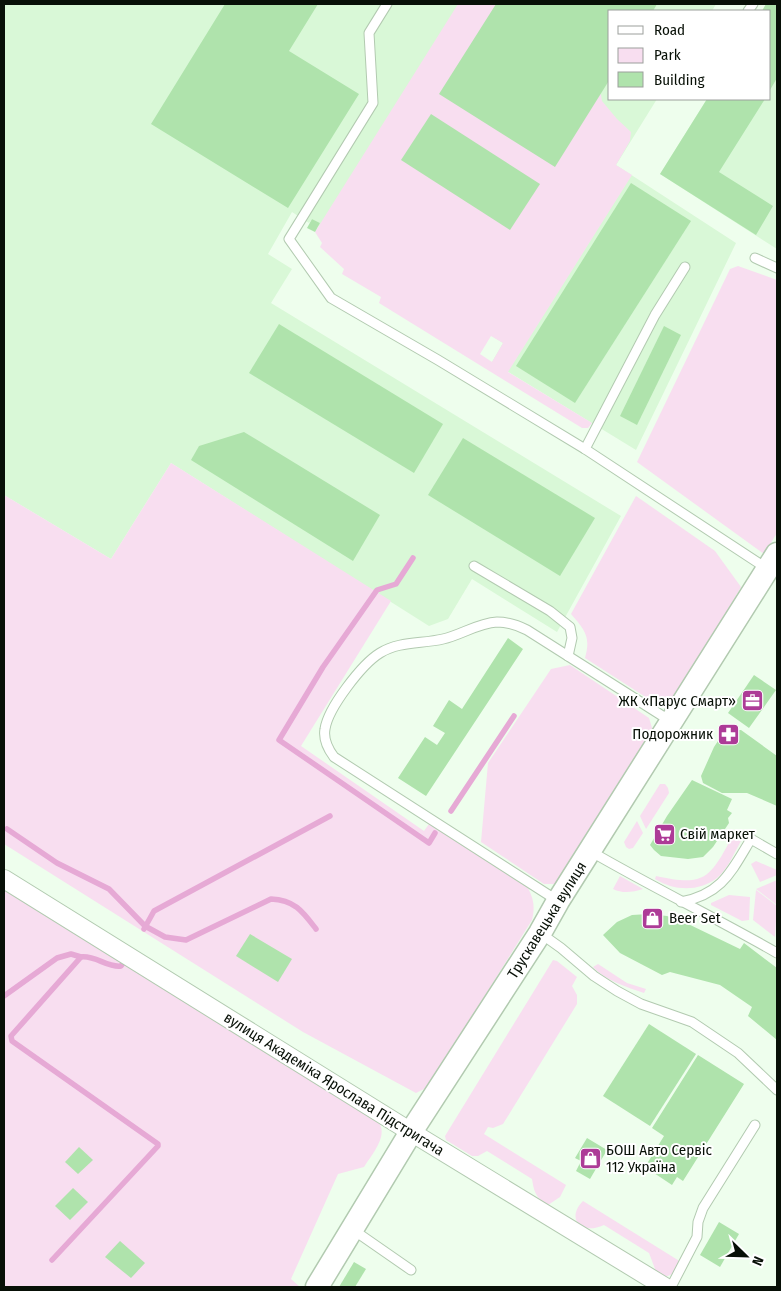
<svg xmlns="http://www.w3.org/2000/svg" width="781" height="1291" viewBox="0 0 781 1291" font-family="'Fira Sans Condensed',sans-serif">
<rect width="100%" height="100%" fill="#eefeed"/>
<g fill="#d9f8d7">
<path d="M4 4H716L712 11H610V99H657L616 165 736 243 636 450 492 362 503 343 318 226 320 223 312 219 309 223 292 212 268 254 292 269 271 303 621 516 557 632 472 579 448 619 429 626 171 463 111 559 4 495Z"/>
<path d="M766 4H777V249L660 174 707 99H770V11H762Z"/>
</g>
<g fill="#f8def0" fill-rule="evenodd">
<path d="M458 4H499L491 16 600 89 602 101 617 119 631 132 630 141 616 165 632 175 508 372 592 423 588 428H582L379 303 381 297 342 274 344 269 320 247 322 243 315 232ZM491 336 503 343 492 362 480 354Z"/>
<path d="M738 266 777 280V533L764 554 637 462 730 269Z"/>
<path d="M171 463 391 601 301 746 424 831 429 824 528 888C534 899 535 908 532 920L438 1071 424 1089 416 1093 303 1032 4 844V495L111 559Z"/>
<path d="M636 496 715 551 741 587 674 702 658 705 585 658C591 637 585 630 571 614Z"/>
<path d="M570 665 649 718 653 731 557 884H544L481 842 488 763 551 669Z"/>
<path d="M660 784H665L668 788 669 793 646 829 640 816Z"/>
<path d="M637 821 643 833 633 848 629 849 626 847 624 842Z"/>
<path d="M732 837 741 841C734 853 728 869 717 878 699 892 674 891 655 879L656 876C705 887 710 878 732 837Z"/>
<path d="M756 861 777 870V875L760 882 751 864Z"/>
<path d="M620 876 643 889C633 892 623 894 613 889Z"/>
<path d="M777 880V905L756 889Z"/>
<path d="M4 886 373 1118C376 1121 380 1123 381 1127 385 1140 370 1157 364 1167L338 1174 291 1279 300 1287H4Z"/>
<path d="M756 890 777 906 775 937 753 920Z"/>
<path d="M729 895 750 897 749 920 742 921 711 905V903Z"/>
<path d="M553 960 557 961 577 977 572 986 577 995V1004L503 1124 493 1128 488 1127 484 1134 566 1185 560 1197 548 1205C536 1198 534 1192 532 1179L487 1151 478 1156H472L446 1140 445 1136Z"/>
<path d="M598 964 627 983 646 989 644 993C627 987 606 981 593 967Z"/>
<path d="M583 1201 681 1262 675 1273 665 1277 657 1274 649 1253 604 1225C580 1236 566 1218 583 1201Z"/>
</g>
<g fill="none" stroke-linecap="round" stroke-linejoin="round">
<g stroke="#e6a9d5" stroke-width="5.5">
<path d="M413 558 396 584 377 590 323 667 279 740 429 843 435 833"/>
<path d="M451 811 514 716"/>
<path d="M7 829 57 863 109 889 145 926 165 937 186 940 271 899C295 900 303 912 316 929"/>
<path d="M144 929 154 911 330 816"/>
<path d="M4 996 57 958 71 954 81 957"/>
<path d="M52 1260 158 1146V1144L12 1041 11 1036 81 957C95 955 108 968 121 966L123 963"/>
</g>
</g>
<g fill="#afe3ac">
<path d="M225 4H318L289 51 359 94 288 208 151 124Z"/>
<path d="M496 4H657L653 11H610V79L555 167 439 94Z"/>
<path d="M766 4H777V78L770 90V11H762Z"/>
<path d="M707 99H765L719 172 773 206 756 235 660 174Z"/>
<path d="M431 114 540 184 510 230 401 160Z"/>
<path d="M631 183 691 221 575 403 516 366Z"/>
<path d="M312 219 320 223 315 232 307 228Z"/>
<path d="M279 324 443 424 414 473 249 373Z"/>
<path d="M664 326 681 335 637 425 620 416Z"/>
<path d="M244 432 380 515 353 561 191 460 199 446Z"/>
<path d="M463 438 595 518 560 576 428 495Z"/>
<path d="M508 638 523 649 426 796 398 778 425 737 437 745 445 733 433 726 449 700 462 709Z"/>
<path d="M754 675 776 690 749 728 728 713Z"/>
<path d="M730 730H741L777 756V806L747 793H722L703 783 701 776 714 747 722 735Z"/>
<path d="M692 780 732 799 727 810 732 813 728 818 729 823 713 847 703 857 688 859 661 856 654 850 650 845 667 816Z"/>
<path d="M649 914 667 916 684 922 740 949 744 943 777 968V1040L748 1016 752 1007 720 985 670 972 662 975 620 953 603 935 617 922 632 915Z"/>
<path d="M250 934 292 959 278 982 236 956Z"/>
<path d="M649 1024 696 1054 650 1126 603 1096Z"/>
<path d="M698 1055 744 1084 683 1181 677 1177 672 1185 645 1167 664 1136 652 1128Z"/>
<path d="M587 1138 607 1150 590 1179 576 1171 581 1161 575 1158Z"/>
<path d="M79 1147 93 1160 78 1174 65 1162Z"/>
<path d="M73 1188 88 1202 70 1220 55 1206Z"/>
<path d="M719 1222 739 1234 720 1267 700 1255Z"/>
<path d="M120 1241 145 1263 131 1278 105 1257Z"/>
<path d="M354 1262 366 1269 355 1287H339Z"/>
</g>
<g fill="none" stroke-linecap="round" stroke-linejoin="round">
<defs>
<g id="service">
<path d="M387 4 369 33 373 103 289 239 331 298 438 360 585 449 766 568"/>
<path d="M748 11 753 4"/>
<path d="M755 258 777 268"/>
<path d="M585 449 655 315 685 267"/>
<path d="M474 566 550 611 570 627 572 638 568 656"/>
<path d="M590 851C652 887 716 918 777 953"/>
<path d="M558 901 334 757C328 749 323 740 325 729 328 708 362 664 380 653 399 641 422 644 443 639 461 635 478 623 497 622 508 622 517 625 527 630L672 722"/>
<path d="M681 902C722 894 731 872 751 839L777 854"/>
<path d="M540 933 561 948 594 976 617 991 641 1004 692 1022 738 1053 777 1090"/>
<path d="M352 1229 411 1270"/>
<path d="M671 1287 697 1237 698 1222 703 1208 755 1125"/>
</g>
<path id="minor" d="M4 879 411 1132 665 1287"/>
<path id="tertiary" d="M317 1287 411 1132 540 933 558 901 777 554"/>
</defs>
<use href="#service" stroke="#b2cab0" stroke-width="11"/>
<use href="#minor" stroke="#b2cab0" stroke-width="20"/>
<use href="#tertiary" stroke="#b2cab0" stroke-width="25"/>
<use href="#service" stroke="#fff" stroke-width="9"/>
<use href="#minor" stroke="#fff" stroke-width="18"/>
<use href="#tertiary" stroke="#fff" stroke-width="22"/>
</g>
<defs>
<symbol id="office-square" viewBox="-11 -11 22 22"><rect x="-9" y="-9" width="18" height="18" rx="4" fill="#ad3b97" stroke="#fff"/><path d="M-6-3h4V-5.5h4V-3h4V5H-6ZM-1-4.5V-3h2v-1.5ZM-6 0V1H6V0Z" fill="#fff"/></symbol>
<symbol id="pharmacy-square" viewBox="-11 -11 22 22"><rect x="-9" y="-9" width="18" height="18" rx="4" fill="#ad3b97" stroke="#fff"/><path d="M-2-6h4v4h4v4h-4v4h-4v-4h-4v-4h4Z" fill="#fff"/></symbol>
<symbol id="supermarket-square" viewBox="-11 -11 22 22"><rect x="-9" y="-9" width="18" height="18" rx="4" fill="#ad3b97" stroke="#fff"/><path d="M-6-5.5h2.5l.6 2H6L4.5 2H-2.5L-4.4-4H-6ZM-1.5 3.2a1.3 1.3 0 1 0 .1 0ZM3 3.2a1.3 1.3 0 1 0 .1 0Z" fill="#fff"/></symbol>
<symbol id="shop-square" viewBox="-11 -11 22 22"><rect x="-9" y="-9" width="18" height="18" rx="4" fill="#ad3b97" stroke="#fff"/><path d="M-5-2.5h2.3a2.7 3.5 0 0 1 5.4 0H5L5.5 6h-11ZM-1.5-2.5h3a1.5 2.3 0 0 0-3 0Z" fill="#fff"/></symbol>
</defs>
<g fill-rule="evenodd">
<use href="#office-square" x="740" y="688" width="25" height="25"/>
<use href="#pharmacy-square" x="716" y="722" width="25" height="25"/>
<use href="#supermarket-square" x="652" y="822" width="25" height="25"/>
<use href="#shop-square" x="640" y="906" width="25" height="25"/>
<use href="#shop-square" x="578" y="1146" width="25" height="25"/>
</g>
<g text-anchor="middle" stroke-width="4" stroke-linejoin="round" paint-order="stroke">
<g font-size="15" fill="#081007" stroke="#fff" text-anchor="start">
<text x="736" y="706" text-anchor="end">ЖК «Парус Смарт»</text>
<text x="713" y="739" text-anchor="end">Подорожник</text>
<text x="680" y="839">Свiй маркет</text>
<text x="669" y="923">Beer Set</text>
<text x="606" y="1155">БОШ Авто Сервіс<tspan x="606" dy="17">112 Україна</tspan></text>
</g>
<g font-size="15" fill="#081007" stroke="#fff">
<text transform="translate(547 920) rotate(-58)" y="5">Трускавецька вулиця</text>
<text transform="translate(334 1084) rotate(32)" y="5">вулиця Академіка Ярослава Підстригача</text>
</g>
</g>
<rect width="781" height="1291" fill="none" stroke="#081007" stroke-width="10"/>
<rect x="608" y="10" width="162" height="90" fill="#ffffff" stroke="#9c9f9c"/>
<rect x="618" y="26" width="25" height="8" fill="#ffffff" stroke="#9c9f9c"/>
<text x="654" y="35" font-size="15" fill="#081007">Road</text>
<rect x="618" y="48" width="25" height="15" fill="#f8def0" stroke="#9c9f9c"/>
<text x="654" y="60" font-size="15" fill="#081007">Park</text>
<rect x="618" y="72" width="25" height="15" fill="#afe3ac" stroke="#9c9f9c"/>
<text x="654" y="85" font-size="15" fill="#081007">Building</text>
<g transform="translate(746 1256) rotate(113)" stroke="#ffffff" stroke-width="4" paint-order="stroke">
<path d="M0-4L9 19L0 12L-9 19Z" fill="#081007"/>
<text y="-8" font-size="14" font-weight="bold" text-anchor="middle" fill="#081007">N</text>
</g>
</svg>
